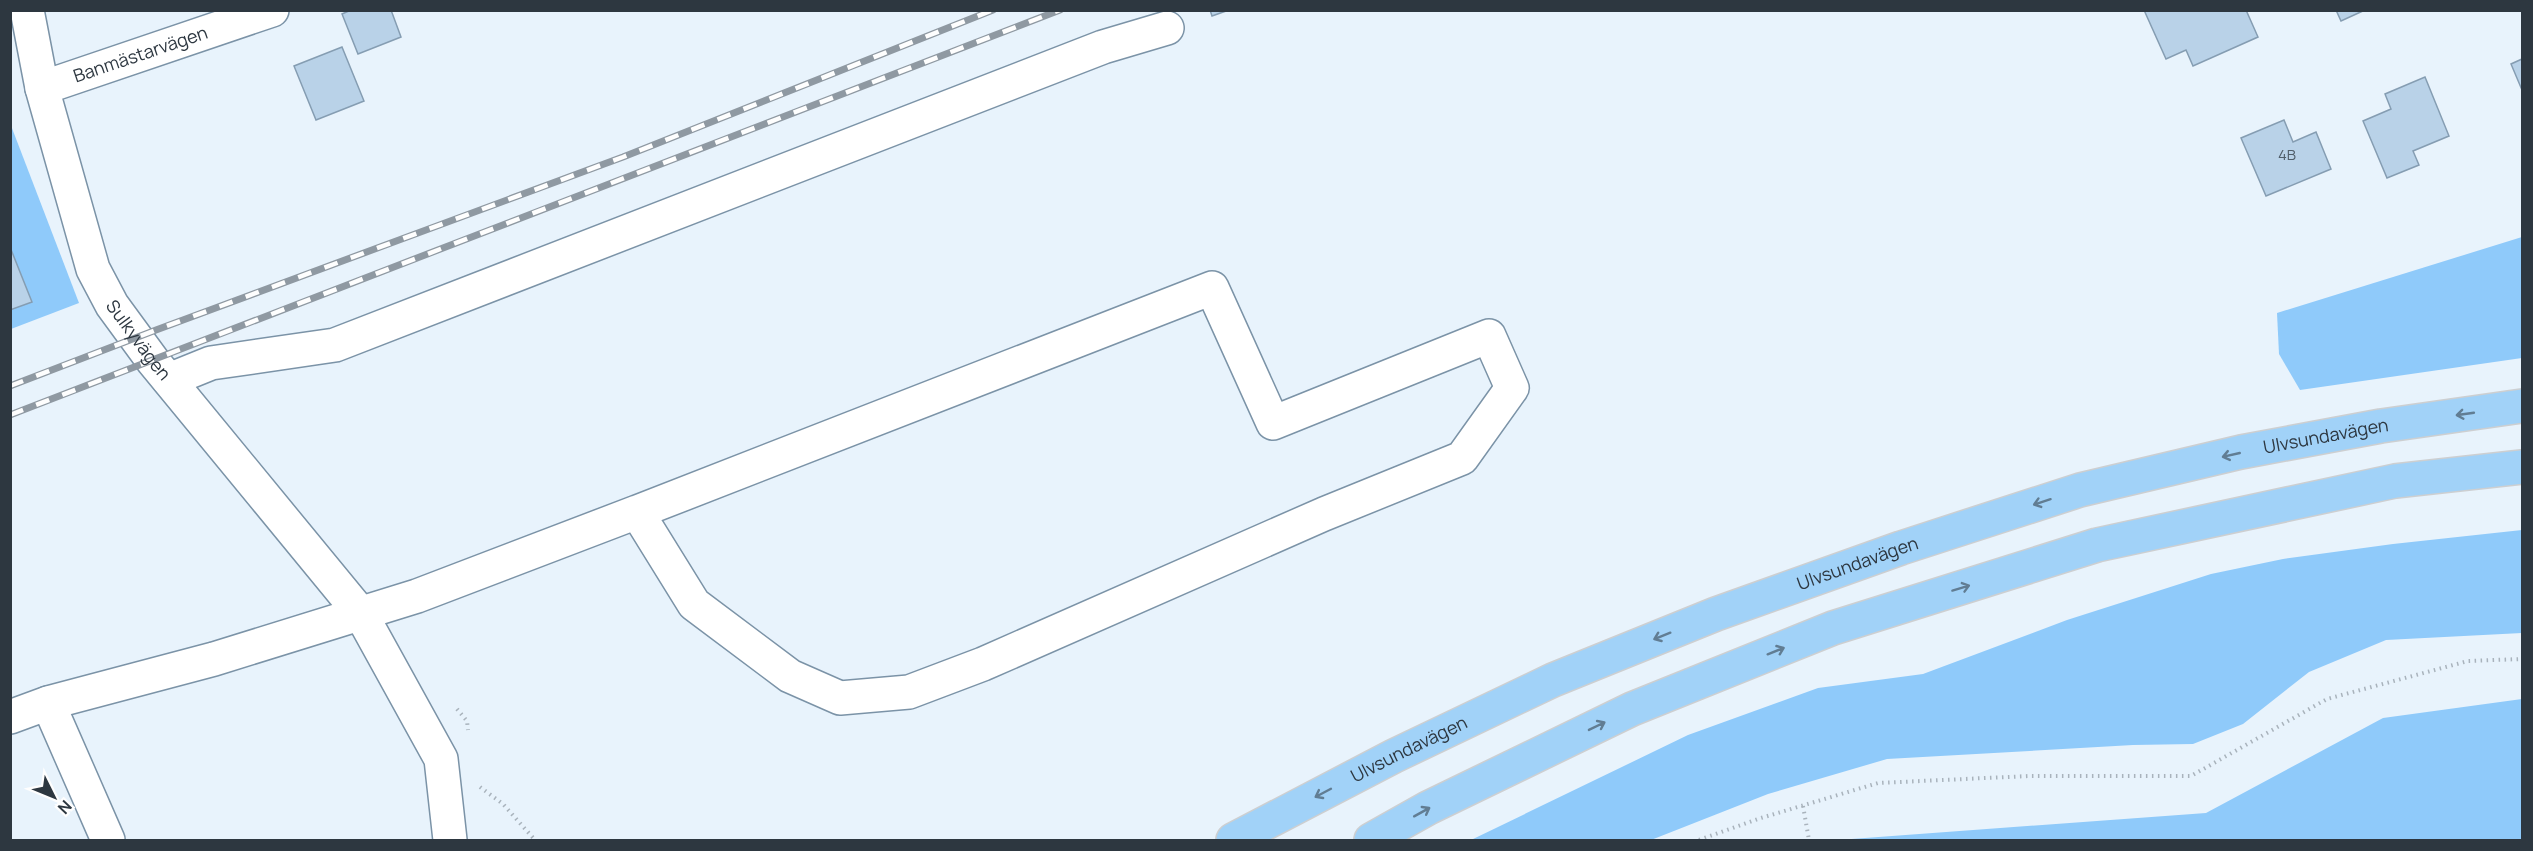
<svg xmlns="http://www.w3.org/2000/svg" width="2533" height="851" viewBox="0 0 2533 851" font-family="Manrope,sans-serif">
<rect width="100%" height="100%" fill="#e8f3fc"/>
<g fill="#8fcafa">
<path d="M10 123 79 303 11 329H10Z"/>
<path d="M2522 237V358L2300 390 2279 354 2277 313Z"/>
<path d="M2522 530V633L2386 640 2309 672 2243 724 2193 744 2133 745 1887 759 1768 794 1651 840H1471L1688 735 1818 688 1923 674 2067 620 2211 574 2283 559 2393 544Z"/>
<path d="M2522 699V840H1838L2206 813 2383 718Z"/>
</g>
<g fill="#b9d2e8" stroke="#859db2" stroke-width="1.5">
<path d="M351 10H391L401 37 358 54 342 14Z"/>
<path d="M1210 10H1229L1212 16Z"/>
<path d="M2144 10H2246L2258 37 2193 66 2186 50 2166 59Z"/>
<path d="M2336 10H2365L2341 21Z"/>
<path d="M342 47 364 101 316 120 294 66Z"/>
<path d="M2522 59V90L2511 64Z"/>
<path d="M2425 77 2449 136 2413 151 2419 165 2387 178 2363 121 2391 109 2385 94Z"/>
<path d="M2284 120 2293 142 2316 132 2331 169 2266 196 2241 138Z"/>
<path d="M10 247 32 302 10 310Z"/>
</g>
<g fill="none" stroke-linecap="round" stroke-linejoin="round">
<defs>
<g id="minor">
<path id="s1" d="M27 10 42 88 93 269 112 305 153 361 361 614 441 759 450 840"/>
<path id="s2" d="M42 88 272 10"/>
<path d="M169 380 211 363 335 345 1103 47 1167 28"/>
<path d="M48 703 108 840"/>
<path d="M10 717 48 703 214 659 417 596 637 512 694 604 790 676 840 698 909 692 983 664 1324 514 1462 458 1512 388 1489 336 1273 423 1212 288 637 512"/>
</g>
<g id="major">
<path id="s3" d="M1233 840 1394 756 1553 680 1716 614 1901 548 2080 490 2241 452 2381 426 2522 406"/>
<path d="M1371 840 1428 808 1632 709 1833 628 2097 545 2395 481 2522 467"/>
</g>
</defs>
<use href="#minor" stroke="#7b93a7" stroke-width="36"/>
<use href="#major" stroke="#cdcfd1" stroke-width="36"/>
<g stroke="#a9b3bc" stroke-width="4" stroke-dasharray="1.5 4.5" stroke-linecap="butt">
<path d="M457 709 467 721 468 730"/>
<path d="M480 787 503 804 535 840"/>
<path d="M1803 806 1809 840"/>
<path d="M1699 840 1761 818 1878 783 2029 776H2191L2327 699 2468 661 2522 659"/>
</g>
<use href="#minor" stroke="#fff" stroke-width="33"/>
<use href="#major" stroke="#a1d2f8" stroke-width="33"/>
<defs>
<g id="rail">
<path d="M10 386 156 330 623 157 993 10"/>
<path d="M10 415 1060 10"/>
</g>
</defs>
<use href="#rail" stroke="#8f99a2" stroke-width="7"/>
<use href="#rail" stroke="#fefefe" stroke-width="4.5" stroke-dasharray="14" stroke-linecap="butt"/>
</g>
<defs><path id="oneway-shaft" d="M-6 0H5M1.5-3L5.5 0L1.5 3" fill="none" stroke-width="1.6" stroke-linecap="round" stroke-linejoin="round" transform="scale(1.5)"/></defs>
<g stroke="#617d93">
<use href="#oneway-shaft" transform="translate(2465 414) rotate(172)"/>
<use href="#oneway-shaft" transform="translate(2231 455) rotate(167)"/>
<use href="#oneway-shaft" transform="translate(2042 502) rotate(162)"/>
<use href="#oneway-shaft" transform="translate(1961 588) rotate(-17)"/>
<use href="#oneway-shaft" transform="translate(1662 636) rotate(158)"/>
<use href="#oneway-shaft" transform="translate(1776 651) rotate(-22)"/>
<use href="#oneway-shaft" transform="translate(1597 726) rotate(-26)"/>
<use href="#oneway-shaft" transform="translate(1323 793) rotate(152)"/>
<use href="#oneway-shaft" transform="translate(1422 812) rotate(-29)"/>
</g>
<g text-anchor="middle" stroke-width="4.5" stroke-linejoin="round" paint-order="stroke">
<g font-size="15" fill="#505e6a">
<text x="2287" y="160">4B</text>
</g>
<g font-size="18" fill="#2d3740" stroke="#fefefe">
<text dy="6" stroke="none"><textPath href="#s2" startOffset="104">Banmästarvägen</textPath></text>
<text dy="6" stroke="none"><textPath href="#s1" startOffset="352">Sulkyvägen</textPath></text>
<text dy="6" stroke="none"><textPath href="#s3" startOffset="1170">Ulvsundavägen</textPath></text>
<text dy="6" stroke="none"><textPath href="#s3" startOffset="684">Ulvsundavägen</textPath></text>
<text dy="6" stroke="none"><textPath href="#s3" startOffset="198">Ulvsundavägen</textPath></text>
</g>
</g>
<rect width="2533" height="851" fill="none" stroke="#2d3740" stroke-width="24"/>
<g transform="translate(54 797) rotate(133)" stroke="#fefefe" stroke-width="4.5" paint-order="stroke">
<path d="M0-4.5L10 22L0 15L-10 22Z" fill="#2d3740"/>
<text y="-9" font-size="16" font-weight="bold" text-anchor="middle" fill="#2d3740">N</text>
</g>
</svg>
